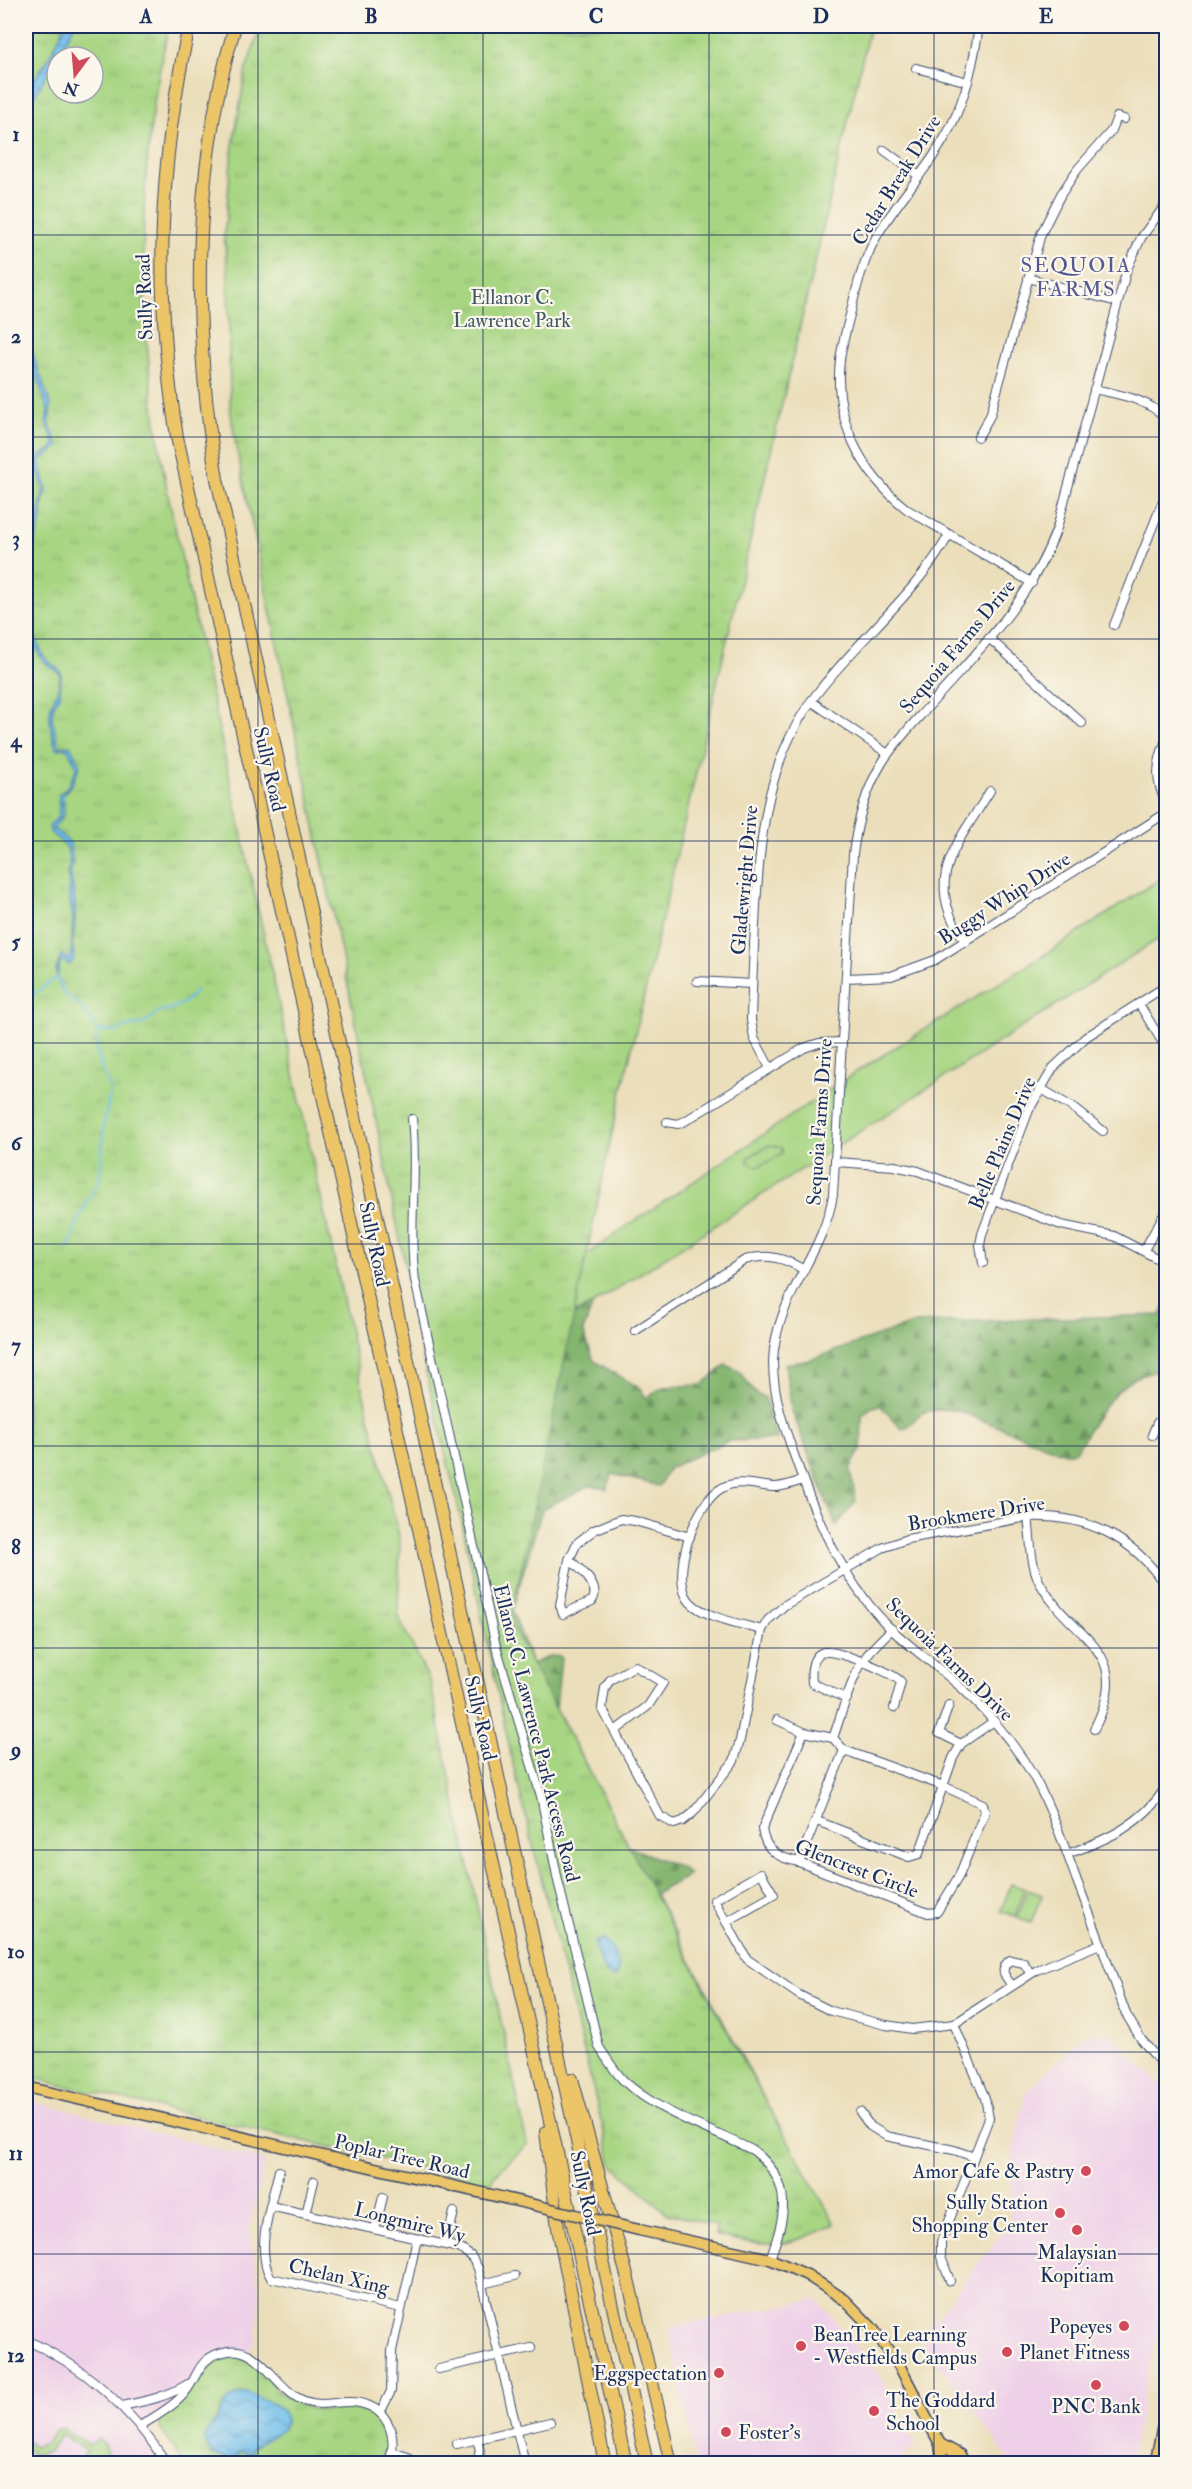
<svg xmlns="http://www.w3.org/2000/svg" width="1192" height="2489" viewBox="0 0 1192 2489" font-family="'IM FELL Double Pica',serif">
<defs>
<pattern id="forest-firs" width="22" height="20" patternUnits="userSpaceOnUse" patternTransform="scale(1.5)"><rect width="22" height="20" fill="#85b670"/><path d="M5 1l3.5 6h-7zM16 11l3.5 6h-7z" fill="#6c945f"/></pattern>
<pattern id="park-tufts" width="24" height="20" patternUnits="userSpaceOnUse" patternTransform="scale(1.5)"><rect width="24" height="20" fill="#a7d582"/><path d="M3 7l-1-3M5 7V3M7 7l1-3M15 17l-1-3M17 17v-4M19 17l1-3" fill="none" stroke="#8fb773"/></pattern>
<pattern id="water-waves" width="16" height="10" patternUnits="userSpaceOnUse" patternTransform="scale(1.5)"><rect width="16" height="10" fill="#71bfec"/><path d="M0 5q4-4 8 0t8 0" fill="none" stroke="#5c9cc2"/></pattern>
</defs>
<rect width="100%" height="100%" fill="#fbf7ec"/>
<filter id="ink" filterUnits="userSpaceOnUse"><feTurbulence type="fractalNoise" baseFrequency=".0167" numOctaves="2"/><feDisplacementMap in="SourceGraphic" scale="12" xChannelSelector="R" yChannelSelector="G"/><feConvolveMatrix kernelMatrix="1 2 1 2 8 2 1 2 1" color-interpolation-filters="sRGB"/></filter>
<filter id="wash" filterUnits="userSpaceOnUse"><feTurbulence type="fractalNoise" baseFrequency=".008" numOctaves="4" result="noise"/><feDisplacementMap in="SourceGraphic" scale="24" xChannelSelector="R" yChannelSelector="G"/><feGaussianBlur stdDeviation="1.35" result="paint"/><feColorMatrix in="noise" values="0 0 0 0 0 0 0 0 0 0 0 0 0 0 0 0 0 1.4 0 .05"/><feComposite in="paint" operator="in"/></filter>
<g filter="url(#wash)">
<rect width="100%" height="100%" fill="#ebdeba"/>
<g fill="#eed0e8">
<path d="M1108 2033 1166 2090V2292L1130 2463H1012L920 2339 1010 2224 1013 2148 1026 2092 1085 2035Z"/>
<path d="M26 2100 265 2161 249 2227 260 2296 256 2342 246 2353 213 2357 162 2413 141 2426 160 2463H26Z"/>
<path d="M817 2299 881 2377 915 2445 897 2463H696L669 2328Z"/>
</g>
<g fill="#a7d582" stroke="#618270" stroke-width="1.5">
<path d="M1166 875V934L593 1304 550 1327 548 1282 626 1227 856 1072 1043 956Z"/>
<path d="M1011 1884 1025 1889 1015 1916 1001 1911Z"/>
<path d="M1028 1890 1042 1895 1031 1922 1017 1917Z"/>
<path d="M62 2428 90 2445 99 2439 106 2449 110 2463H79L87 2451 61 2434 49 2452 35 2455 26 2449V2441L34 2447 45 2444 55 2431Z"/>
</g>
<g fill="url(#forest-firs)" stroke="#507267" stroke-width="1.5">
<path d="M593 1304 583 1331 594 1361 640 1388 646 1398 663 1387 702 1385 726 1365 739 1371 757 1395 765 1397 777 1439 728 1441 669 1468 659 1486 612 1474 607 1489 591 1485 542 1509 512 1610 532 1664 550 1656 561 1657 556 1708 629 1847 682 1868 689 1875 655 1894 765 2100 764 2123 508 1638 488 1366 551 1327Z"/>
<path d="M1166 1305V1369C1159 1370 1151 1371 1143 1374 1112 1386 1093 1424 1076 1451L1065 1453 956 1410C944 1409 926 1408 917 1417 911 1423 910 1426 902 1429L880 1405 870 1408 862 1416 861 1449 850 1469 856 1501 836 1526 792 1411 785 1364 806 1361 915 1323 1161 1315Z"/>
</g>
<g fill="url(#park-tufts)" stroke="#618270" stroke-width="1.5" fill-rule="evenodd">
<path d="M26 26H169C132 180 138 335 167 490L364 1396 400 1540 398 1616 430 1682 527 2144 493 2177 491 2184 26 2077ZM57 57H93V93H57Z"/>
<path d="M261 26H870L609 1146 510 1623 754 2081 835 2224C787 2249 767 2248 715 2235L717 2226 667 2213 612 2165 512 1760 462 1523 426 1371 386 1169 236 446 230 408 228 273 224 238 232 151 246 69Z"/>
<path d="M769 1145 782 1148V1154L758 1167 748 1162 749 1157Z"/>
<path d="M236 2357C266 2363 268 2388 292 2401 302 2406 313 2410 323 2410 344 2410 364 2402 380 2420 384 2424 388 2431 389 2436 391 2444 387 2455 386 2463L318 2464 298 2461 284 2464 184 2463 159 2427V2419C169 2411 179 2402 188 2393 203 2376 210 2359 236 2357Z"/>
</g>
<g fill="url(#water-waves)" stroke="#4677a5" stroke-width="1.5">
<path d="M65 26H74L26 111V90L46 63Z"/>
<path d="M26 335 51 405 49 423 59 447 40 460 47 493 43 500 42 518 34 544 32 569 26 575 44 488 38 473 37 460 40 456 53 448 55 444 46 422 48 410 26 344Z"/>
<path d="M26 634 35 637 44 657 61 672 60 696 54 705 52 717 59 747 70 745 80 765 72 784 63 794 64 815 53 828 70 843 73 864 70 873C76 896 77 921 72 946 75 953 76 960 69 965L63 960 60 962 57 977 56 970 61 955 69 960 71 956 73 919 69 895 70 885 67 873 70 865 67 847 51 833 49 826 59 816V794L67 788 77 767 67 748 56 749C53 736 47 719 51 706 55 693 60 690 60 674L42 660 32 640 26 638Z"/>
<path d="M602 1939C613 1946 625 1969 613 1978 603 1972 594 1952 596 1941Z"/>
<path d="M247 2393C262 2399 294 2406 283 2429L253 2447 251 2455 243 2452 237 2455 238 2459 234 2460 212 2455 204 2439C206 2433 208 2432 211 2427 223 2411 223 2395 247 2393Z"/>
</g>
<g fill="none" stroke-linecap="round" stroke-linejoin="round">
<g stroke="#71bfec" stroke-width="2">
<path d="M26 1000 57 977 64 994 83 1008 97 1030 96 1046 102 1070 109 1084 110 1095 104 1122 100 1178 78 1219 70 1244 66 1249"/>
<path d="M97 1030 117 1032 126 1027 144 1024 159 1011 170 1009 185 1002 197 990"/>
</g>
</g>
</g>
<g filter="url(#ink)">
<g fill="none" stroke-linecap="round" stroke-linejoin="round">
<defs>
<g id="minor">
<path d="M979 26C974 60 967 94 951 126 932 165 900 197 878 234 864 258 857 285 851 311 847 327 842 344 840 360 833 419 861 474 908 510L1032 583"/>
<path d="M916 68 968 82"/>
<path d="M884 150 919 176"/>
<path d="M1166 204 1141 238 1127 269 1057 528C1031 600 978 651 929 706 913 724 895 742 882 763 865 791 857 822 853 854L833 1195C823 1257 775 1297 773 1362 773 1399 786 1432 798 1466 818 1523 842 1577 884 1622 910 1649 943 1669 970 1696 990 1715 1008 1737 1024 1761 1048 1797 1062 1840 1077 1881 1094 1925 1110 1969 1126 2014L1141 2039 1166 2069"/>
<path d="M1028 278 1117 302"/>
<path d="M1094 389C1120 395 1149 399 1166 419"/>
<path d="M978 437 990 416 1041 234 1061 194 1077 170 1112 130 1117 117 1124 119"/>
<path d="M1114 625 1166 493"/>
<path d="M989 638 1082 723"/>
<path d="M811 701 888 754"/>
<path d="M1166 740C1157 762 1154 780 1166 802"/>
<path d="M966 942C920 881 957 845 990 791"/>
<path d="M847 978 891 976 935 960 1166 813"/>
<path d="M697 981 752 984"/>
<path d="M1139 1004 1166 1048"/>
<path d="M770 1068 754 1038 751 1020C752 982 754 944 756 906 761 828 768 756 818 692 860 638 916 594 949 535"/>
<path d="M1040 1088 1075 1109 1103 1131"/>
<path d="M412 1119C418 1172 408 1226 415 1280L496 1646 541 1796 558 1881 599 2047C607 2059 614 2071 624 2081 658 2113 713 2130 754 2151 795 2184 785 2216 770 2259"/>
<path d="M667 1122 678 1124 685 1121 804 1048 819 1043 842 1042"/>
<path d="M836 1162 894 1166 918 1171 1061 1225 1114 1236 1166 1263"/>
<path d="M1144 1250 1166 1211"/>
<path d="M983 1263 980 1245 982 1234 1029 1110 1053 1068 1086 1037 1166 986"/>
<path d="M635 1331 745 1260C767 1253 785 1258 804 1270"/>
<path d="M1152 1435 1157 1423 1166 1414"/>
<path d="M1028 1517C1031 1539 1030 1566 1041 1585 1074 1642 1136 1648 1094 1729"/>
<path d="M569 1560C579 1567 602 1587 592 1601L563 1614 560 1605Z"/>
<path d="M569 1560 577 1543 594 1530 621 1519 635 1521 690 1537"/>
<path d="M762 1630C741 1624 704 1617 690 1602 668 1578 696 1501 722 1488 739 1478 759 1487 776 1487 786 1486 794 1483 803 1480"/>
<path d="M847 1699 812 1683C811 1673 811 1658 821 1653 833 1647 892 1672 901 1682L894 1708"/>
<path d="M949 1705 939 1733 961 1744"/>
<path d="M777 1720 804 1732"/>
<path d="M615 1731 648 1706 663 1683 635 1666 610 1680 605 1688 602 1708 660 1816 674 1824 683 1821 693 1813 734 1761 740 1740 762 1630 768 1620 785 1605 882 1548 907 1539 1028 1517C1086 1514 1135 1538 1166 1587"/>
<path d="M833 1738 804 1732 762 1829C765 1851 779 1858 799 1862L928 1913 937 1912 959 1876 985 1812 983 1804 943 1786 844 1750"/>
<path d="M817 1821 909 1857 919 1854 953 1758 961 1744 994 1721"/>
<path d="M1067 1854C1107 1840 1143 1824 1166 1787"/>
<path d="M799 1862 844 1750 833 1738C842 1713 849 1684 863 1661 870 1649 882 1639 892 1629"/>
<path d="M726 1922 774 1895 761 1873 714 1900 747 1959 799 1995 831 2011 886 2025 912 2029 954 2024 1037 1970 1100 1944"/>
<path d="M1012 1985C1004 1976 999 1969 1010 1960L1024 1963 1030 1973"/>
<path d="M860 2112 870 2126 886 2136 954 2150 974 2157"/>
<path d="M279 2171C272 2201 254 2250 271 2278L401 2308"/>
<path d="M270 2206 459 2248 471 2256 478 2268 525 2464"/>
<path d="M306 2214 314 2181"/>
<path d="M375 2229 383 2197"/>
<path d="M446 2245 454 2212"/>
<path d="M950 2281 941 2257V2242L989 2118 985 2098 954 2024"/>
<path d="M482 2284 515 2276"/>
<path d="M26 2340C85 2366 132 2410 167 2464"/>
<path d="M439 2369 531 2348"/>
<path d="M122 2406C146 2401 167 2397 188 2384"/>
<path d="M380 2413 391 2391 392 2351 417 2239"/>
<path d="M140 2426C154 2417 170 2409 181 2397 200 2379 194 2357 228 2351 259 2346 274 2385 298 2398 323 2411 337 2398 360 2403 389 2409 399 2438 388 2464"/>
<path d="M477 2439 480 2451 477 2461"/>
<path d="M457 2444 550 2422"/>
<path d="M392 2452 408 2457 414 2464"/>
</g>
<g id="major">
<path d="M26 2087 530 2204"/>
<path d="M639 2230 770 2259 807 2275 845 2300 873 2329 900 2367 940 2444 943 2464"/>
<path d="M940 2444 960 2455 965 2464"/>
<path d="M1155 2464 1166 2411"/>
</g>
<g id="highway">
<path d="M189 26C158 166 154 295 177 437L626 2464"/>
<path d="M235 26C192 172 192 329 217 479L647 2464"/>
<path d="M572 2079 628 2279 671 2464"/>
<path d="M546 2132 558 2228 605 2464"/>
</g>
</defs>
<use href="#minor" stroke="#3a496c" stroke-width="10"/>
<use href="#major" stroke="#3a496c" stroke-width="13"/>
<use href="#highway" stroke="#3a496c" stroke-width="14"/>
<use href="#minor" stroke="#fff" stroke-width="8"/>
<use href="#major" stroke="#edc569" stroke-width="10"/>
<use href="#highway" stroke="#edc569" stroke-width="12"/>
<defs>
<path id="major-bridge" d="M530 2204 639 2230"/>
</defs>
<use href="#major-bridge" stroke="#3a496c" stroke-width="13" stroke-linecap="butt"/>
<use href="#major-bridge" stroke="#edc569" stroke-width="10"/>
</g>
</g>
<path fill="none" stroke="#1b2f5e" stroke-width="1.5" stroke-opacity="0.55" d="M258 26V2464M483 26V2464M709 26V2464M934 26V2464M26 235H1166M26 437H1166M26 639H1166M26 841H1166M26 1043H1166M26 1244H1166M26 1446H1166M26 1648H1166M26 1850H1166M26 2052H1166M26 2254H1166"/>
<g fill="#d1495b" stroke="#fbf7ec" stroke-width="2">
<circle cx="1086" cy="2171" r="6"/>
<circle cx="1060" cy="2213" r="6"/>
<circle cx="1077" cy="2230" r="6"/>
<circle cx="1124" cy="2326" r="6"/>
<circle cx="801" cy="2346" r="6"/>
<circle cx="1007" cy="2352" r="6"/>
<circle cx="719" cy="2373" r="6"/>
<circle cx="1096" cy="2385" r="6"/>
<circle cx="874" cy="2411" r="6"/>
<circle cx="726" cy="2432" r="6"/>
</g>
<g text-anchor="middle" stroke-width="4.5" stroke-linejoin="round" paint-order="stroke">
<g font-size="20" fill="#1b2f5e" stroke="#fbf7ec">
<text transform="translate(896 180) rotate(-58)" y="7">Cedar Break Drive</text>
<text transform="translate(144 297) rotate(-92)" y="7">Sully Road</text>
<text transform="translate(957 646) rotate(-50)" y="7">Sequoia Farms Drive</text>
<text transform="translate(270 769) rotate(77)" y="7">Sully Road</text>
<text transform="translate(744 880) rotate(-85)" y="7">Gladewright Drive</text>
<text transform="translate(1004 898) rotate(-33)" y="7">Buggy Whip Drive</text>
<text transform="translate(819 1122) rotate(-86)" y="7">Sequoia Farms Drive</text>
<text transform="translate(1002 1143) rotate(-67)" y="7">Belle Plains Drive</text>
<text transform="translate(375 1244) rotate(78)" y="7">Sully Road</text>
<text transform="translate(976 1513) rotate(-9)" y="7">Brookmere Drive</text>
<text transform="translate(950 1659) rotate(44)" y="7">Sequoia Farms Drive</text>
<text transform="translate(481 1718) rotate(77)" y="7">Sully Road</text>
<text transform="translate(537 1733) rotate(76)" y="7">Ellanor C. Lawrence Park Access Road</text>
<text transform="translate(857 1868) rotate(21)" y="7">Glencrest Circle</text>
<text transform="translate(402 2156) rotate(13)" y="7">Poplar Tree Road</text>
<text transform="translate(586 2193) rotate(78)" y="7">Sully Road</text>
<text transform="translate(410 2222) rotate(14)" y="7">Longmire Wy</text>
<text transform="translate(339 2276) rotate(13)" y="7">Chelan Xing</text>
</g>
<g font-size="20" fill="#3e5867" stroke="#fbf7ec">
<text x="512" y="304">Ellanor C.<tspan x="512" dy="23">Lawrence Park</tspan></text>
</g>
<g font-size="20" fill="#1b2f5e" stroke="#fbf7ec" text-anchor="end">
<text x="1074" y="2178">Amor Cafe &amp; Pastry</text>
<text x="1048" y="2209">Sully Station<tspan x="1048" dy="23">Shopping Center</tspan></text>
<text x="1077" y="2259" text-anchor="middle">Malaysian<tspan x="1077" dy="23">Kopitiam</tspan></text>
<text x="1112" y="2333">Popeyes</text>
<text x="813" y="2341" text-anchor="start">BeanTree Learning<tspan x="813" dy="23">- Westfields Campus</tspan></text>
<text x="1019" y="2359" text-anchor="start">Planet Fitness</text>
<text x="707" y="2380">Eggspectation</text>
<text x="886" y="2407" text-anchor="start">The Goddard<tspan x="886" dy="23">School</tspan></text>
<text x="1096" y="2413" text-anchor="middle">PNC Bank</text>
<text x="738" y="2439" text-anchor="start">Foster's</text>
</g>
<g font-size="21" letter-spacing="1.5" fill="#565a92" stroke="#fbf7ec">
<text x="1076" y="272">SEQUOIA<tspan x="1076" dy="24">FARMS</tspan></text>
</g>
</g>
<rect width="1192" height="2489" fill="none" stroke="#fbf7ec" stroke-width="66"/>
<g transform="translate(75 75) rotate(196)"><circle r="28" fill="#fbf7ec" stroke="#a1a7b3" stroke-width="1.5"/>
<path d="M0-4.5L10 22L0 15L-10 22Z" fill="#d1495b"/>
<text y="-9" font-size="16" font-weight="bold" text-anchor="middle" fill="#1b2f5e">N</text>
</g>
<rect x="33" y="33" width="1126" height="2423" fill="none" stroke="#1b2f5e" stroke-width="2"/>
<g font-size="20" text-anchor="middle" font-weight="bold" fill="#1b2f5e">
<text x="146" y="23">A</text>
<text x="371" y="23">B</text>
<text x="596" y="23">C</text>
<text x="821" y="23">D</text>
<text x="1046" y="23">E</text>
<text x="16" y="141">1</text>
<text x="16" y="343">2</text>
<text x="16" y="545">3</text>
<text x="16" y="747">4</text>
<text x="16" y="948">5</text>
<text x="16" y="1150">6</text>
<text x="16" y="1352">7</text>
<text x="16" y="1554">8</text>
<text x="16" y="1756">9</text>
<text x="16" y="1958">10</text>
<text x="16" y="2160">11</text>
<text x="16" y="2362">12</text>
</g>
</svg>
